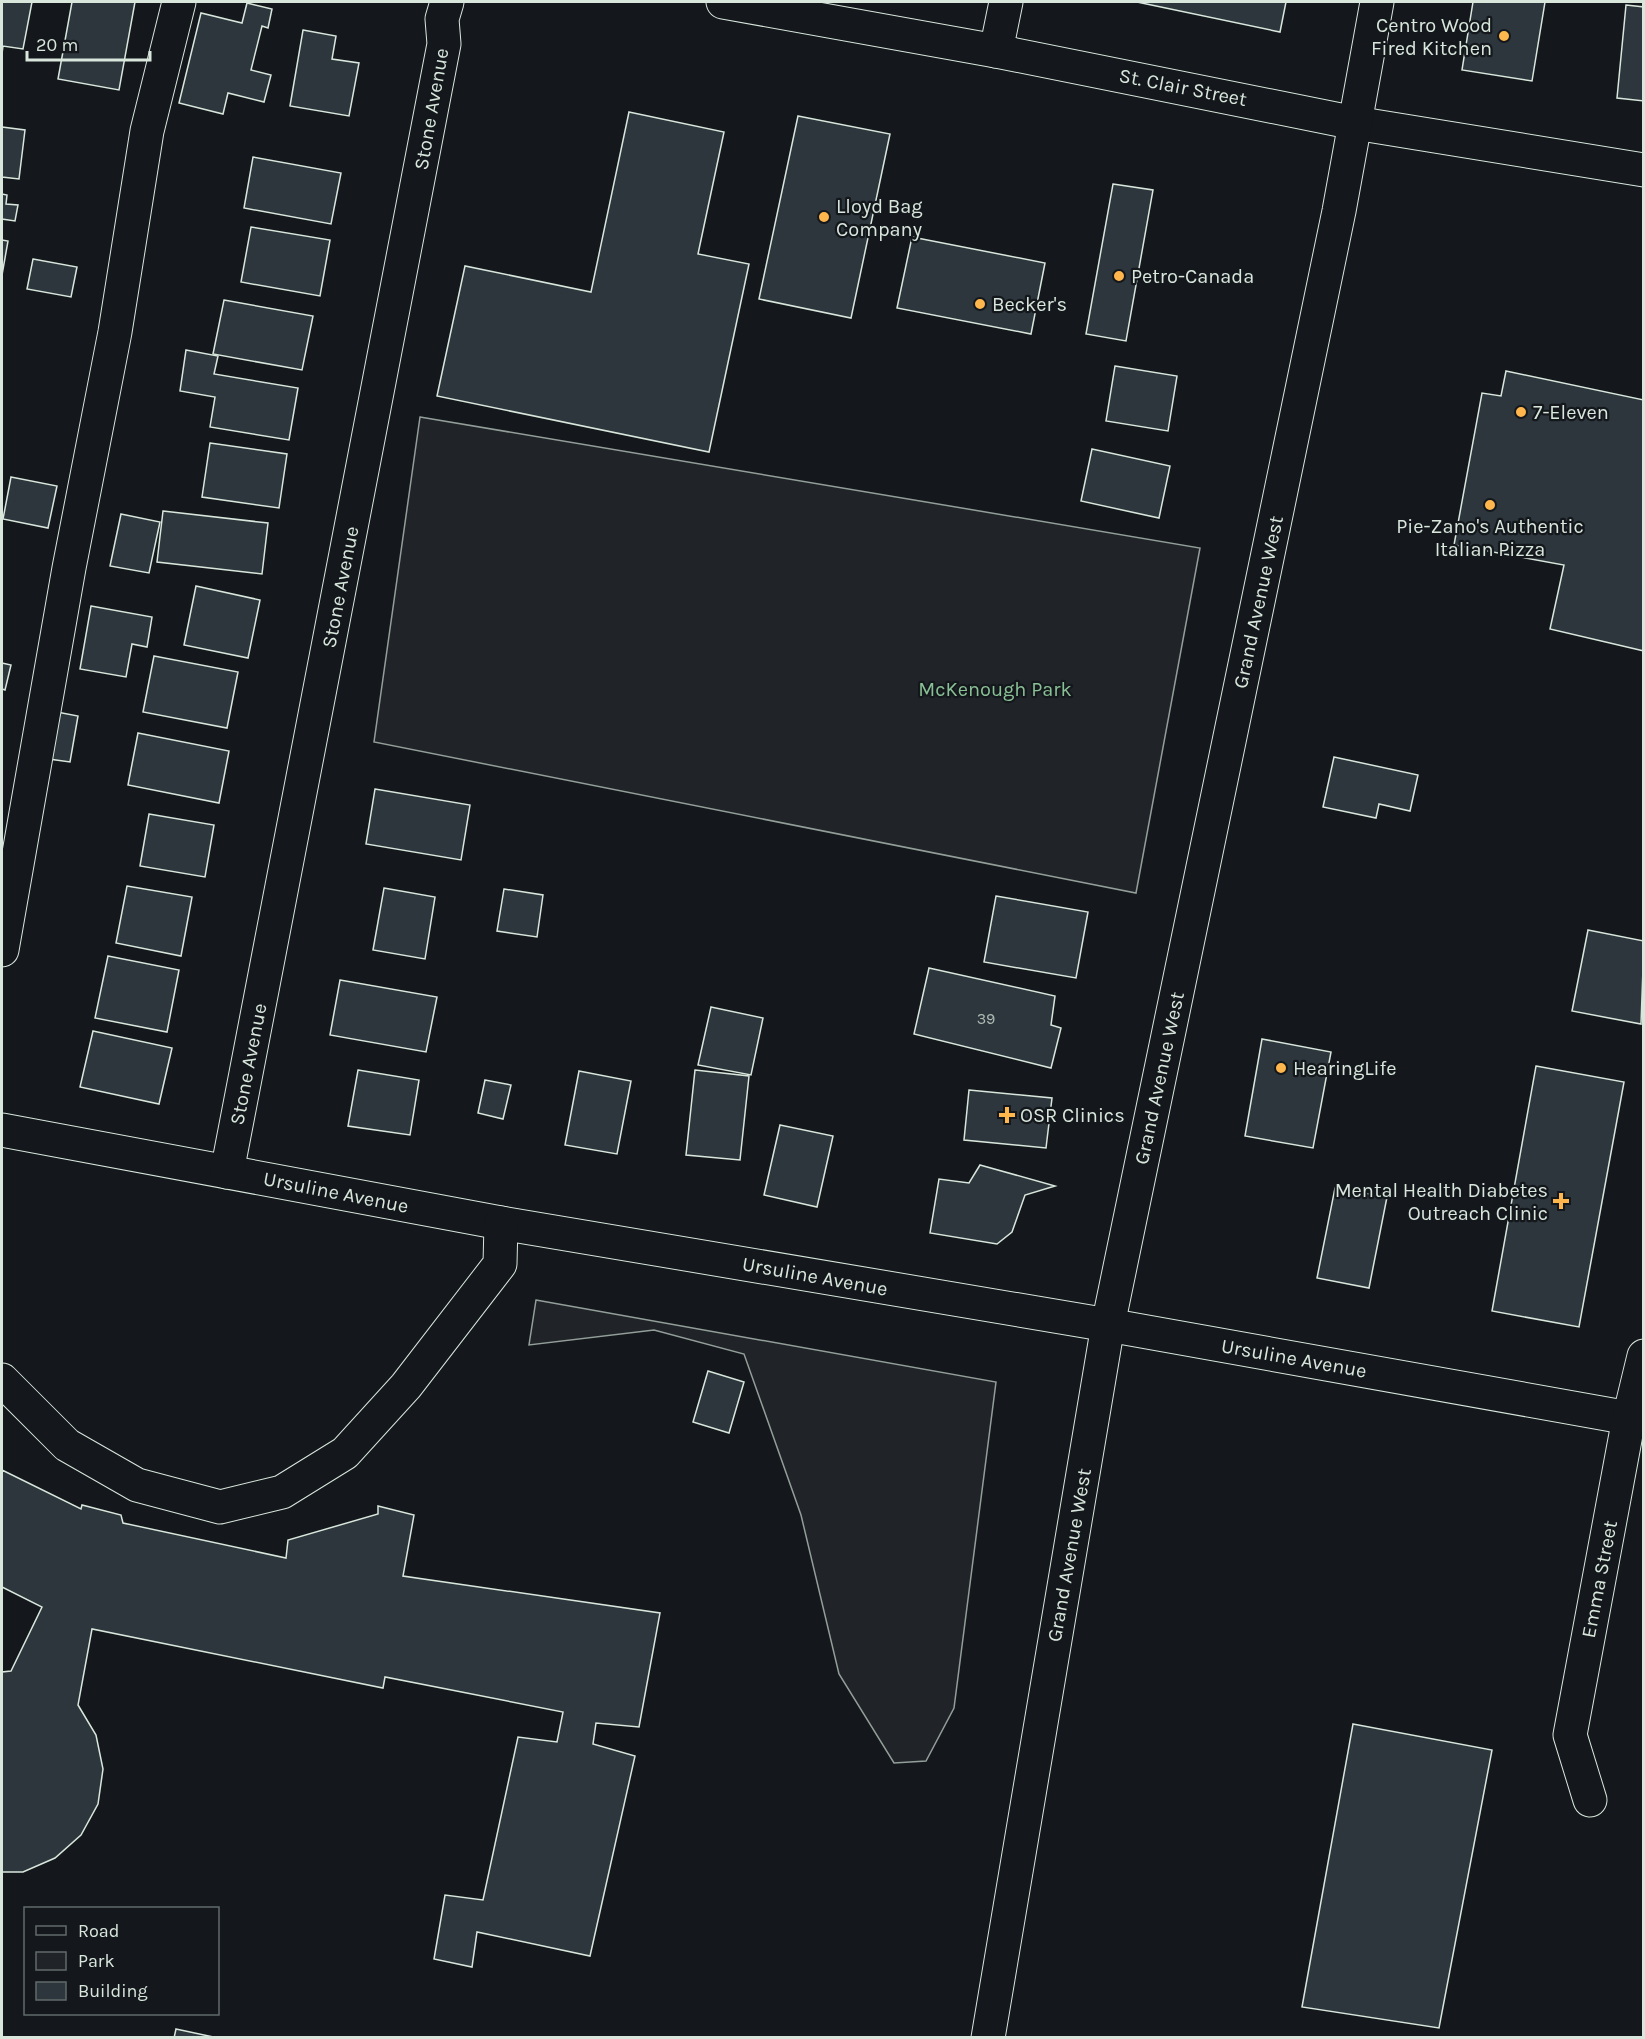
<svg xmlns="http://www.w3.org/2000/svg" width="1645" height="2039" viewBox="0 0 1645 2039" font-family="Karla,sans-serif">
<rect width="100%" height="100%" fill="#14181c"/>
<g fill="#202428" stroke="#939e99" stroke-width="1.5">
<path d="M420 417 1200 548 1136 893 374 742Z"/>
<path d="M536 1300 996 1382 954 1708 926 1761 894 1763 839 1674 801 1515 744 1354 654 1330 529 1345Z"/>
</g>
<g fill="#2c363c" stroke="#d8e6dc" stroke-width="1.5">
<path d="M2 2H32L23 49 3 46 2 54Z"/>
<path d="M72 2H135L119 90 58 79Z"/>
<path d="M1137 2H1286L1280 32Z"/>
<path d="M1473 2H1545L1532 81 1462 70Z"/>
<path d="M247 3 272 9 268 28 262 26 251 70 271 75 264 102 228 93 223 114 179 103 201 13 242 23Z"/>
<path d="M1626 5 1644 7V101L1617 98Z"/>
<path d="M303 30 336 36 332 59 359 63 349 116 290 106Z"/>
<path d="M629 112 724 132 698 254 749 264 709 452 437 396 465 266 591 292Z"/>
<path d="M798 116 890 134 851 318 759 299Z"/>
<path d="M2 127 25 130 19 179 2 177Z"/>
<path d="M253 157 341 173 331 224 244 208Z"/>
<path d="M1113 184 1153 190 1126 341 1086 334Z"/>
<path d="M2 194 7 195 6 204 18 205 15 221 2 219Z"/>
<path d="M251 227 330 240 320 296 241 282Z"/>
<path d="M912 237 1045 263 1031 334 897 308Z"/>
<path d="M2 240 8 241 2 275Z"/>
<path d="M33 259 77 267 71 297 27 289Z"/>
<path d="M224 300 313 316 302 370 213 354Z"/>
<path d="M186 350 218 356 214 374 298 388 289 440 210 427 215 397 180 391Z"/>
<path d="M1115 366 1177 376 1168 431 1106 421Z"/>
<path d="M1506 371 1644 400V651L1550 629 1564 565 1454 545 1482 393 1501 396Z"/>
<path d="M210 443 287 454 279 508 202 497Z"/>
<path d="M1092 449 1170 466 1159 518 1081 501Z"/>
<path d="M11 477 57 486 48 528 3 519Z"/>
<path d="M163 511 268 523 262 574 157 562Z"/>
<path d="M121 514 160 522 149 573 110 566Z"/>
<path d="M196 586 260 600 248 658 184 645Z"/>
<path d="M91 606 152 617 147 647 132 644 126 677 80 669Z"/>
<path d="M154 656 238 672 227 728 143 712Z"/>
<path d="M2 663 11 665 5 690 2 689Z"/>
<path d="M57 712 78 716 70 762 49 759Z"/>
<path d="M138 733 229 751 219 803 128 785Z"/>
<path d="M1334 757 1418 775 1410 811 1379 804 1376 818 1323 807Z"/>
<path d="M375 789 470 805 461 860 366 844Z"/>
<path d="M149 814 214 825 205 877 140 866Z"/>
<path d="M127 886 192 897 181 956 116 943Z"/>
<path d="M384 888 435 897 425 959 373 950Z"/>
<path d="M504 889 543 895 537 937 497 931Z"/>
<path d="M996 896 1088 912 1076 978 984 962Z"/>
<path d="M1588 930 1644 941 1641 1024 1572 1011Z"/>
<path d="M108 956 179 970 167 1032 95 1018Z"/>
<path d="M929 968 1055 996 1051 1025 1061 1028 1051 1068 914 1034Z"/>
<path d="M340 980 437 997 426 1052 330 1035Z"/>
<path d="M711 1007 763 1018 751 1075 698 1065Z"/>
<path d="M93 1031 172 1048 159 1104 80 1087Z"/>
<path d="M1262 1039 1331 1052 1313 1148 1245 1136Z"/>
<path d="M1536 1066 1624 1082 1579 1327 1492 1311Z"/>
<path d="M358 1070 419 1080 410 1135 348 1126Z"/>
<path d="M695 1070 749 1076 740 1160 686 1155Z"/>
<path d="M579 1071 631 1081 617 1154 565 1145Z"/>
<path d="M485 1080 511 1085 503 1119 478 1113Z"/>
<path d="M969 1090 1052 1098 1046 1148 964 1140Z"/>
<path d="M780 1125 833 1136 817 1207 764 1195Z"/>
<path d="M980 1165 1055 1186 1025 1195 1012 1232 997 1244 930 1233 939 1179 969 1183Z"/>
<path d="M1335 1188 1387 1197 1369 1288 1317 1278Z"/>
<path d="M708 1371 744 1382 729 1433 693 1422Z"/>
<path d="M2 1470 81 1509 82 1505 121 1515 123 1523 286 1558 288 1540 378 1514V1506L414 1515 403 1576 660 1613 639 1727 596 1723 593 1744 635 1756 590 1956 477 1932 472 1967 434 1959 445 1895 483 1900 518 1737 557 1742 563 1712 385 1677 383 1688 92 1629 78 1705 96 1735 103 1769 98 1804 81 1835 55 1858 23 1872H2V1672L11 1671 42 1607 2 1587Z"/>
<path d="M1353 1724 1492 1750 1439 2028 1302 2007Z"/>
<path d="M176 2029 218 2038H174Z"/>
</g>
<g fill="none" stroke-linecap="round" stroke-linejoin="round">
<defs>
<g id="minor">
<path d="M996 51 1006 2"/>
<path d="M1355 123 1644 170"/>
<path d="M2 950 69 568 115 332 147 131 179 2"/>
<path d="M2 1130 501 1223 1108 1325 1629 1418"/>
<path d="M227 1172 444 44 442 19 447 2"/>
<path d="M2 1380 67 1445 137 1485 220 1507 282 1492 345 1453 406 1386 500 1264 501 1223"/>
<path d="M1590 1800 1570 1735 1629 1418 1644 1356"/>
</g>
<g id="major">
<path d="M723 2 996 51 1355 123"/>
<path d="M988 2038 1108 1325 1339 211 1377 2"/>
</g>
</defs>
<use href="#minor" stroke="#d8e6dc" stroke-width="35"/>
<use href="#major" stroke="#d8e6dc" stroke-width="35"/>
<use href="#minor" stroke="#14181c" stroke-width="33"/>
<use href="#major" stroke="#14181c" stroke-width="33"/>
</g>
<g fill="#ffb74d" stroke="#14181c" stroke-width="2">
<circle cx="1504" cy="36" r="6"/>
<circle cx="824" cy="217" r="6"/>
<circle cx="1119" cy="276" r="6"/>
<circle cx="980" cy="304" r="6"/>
<circle cx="1521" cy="412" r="6"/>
<circle cx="1490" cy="505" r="6"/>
<circle cx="1281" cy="1068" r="6"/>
<path d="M1004 1106h6v6h6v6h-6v6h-6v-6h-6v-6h6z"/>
<path d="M1558 1192h6v6h6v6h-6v6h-6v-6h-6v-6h6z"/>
</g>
<g text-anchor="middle" stroke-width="4.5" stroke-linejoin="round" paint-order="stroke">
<g font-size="16" fill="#adbab4">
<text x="986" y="1024">39</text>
</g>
<g font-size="20" fill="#d8e6dc" stroke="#14181c" text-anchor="start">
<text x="1492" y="32" text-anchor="end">Centro Wood<tspan x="1492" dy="23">Fired Kitchen</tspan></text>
<text x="836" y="213">Lloyd Bag<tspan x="836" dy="23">Company</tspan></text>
<text x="1131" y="283">Petro-Canada</text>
<text x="992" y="311">Becker's</text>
<text x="1533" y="419">7-Eleven</text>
<text x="1490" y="533" text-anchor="middle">Pie-Zano's Authentic<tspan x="1490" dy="23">Italian Pizza</tspan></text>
<text x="1293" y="1075">HearingLife</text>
<text x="1020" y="1122">OSR Clinics</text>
<text x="1548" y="1197" text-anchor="end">Mental Health Diabetes<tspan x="1548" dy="23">Outreach Clinic</tspan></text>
</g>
<g font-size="20" fill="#d8e6dc" stroke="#14181c">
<text transform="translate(1183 87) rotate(11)" y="7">St. Clair Street</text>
<text transform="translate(431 109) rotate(-80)" y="7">Stone Avenue</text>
<text transform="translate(340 587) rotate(-79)" y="7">Stone Avenue</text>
<text transform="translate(1258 602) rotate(-78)" y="7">Grand Avenue West</text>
<text transform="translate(248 1064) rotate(-79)" y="7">Stone Avenue</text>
<text transform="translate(1159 1078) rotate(-78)" y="7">Grand Avenue West</text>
<text transform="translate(336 1192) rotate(11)" y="7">Ursuline Avenue</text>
<text transform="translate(815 1276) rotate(10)" y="7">Ursuline Avenue</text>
<text transform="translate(1294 1358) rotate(10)" y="7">Ursuline Avenue</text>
<text transform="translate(1069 1555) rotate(-80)" y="7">Grand Avenue West</text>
<text transform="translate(1599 1579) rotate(-79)" y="7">Emma Street</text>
</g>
<g font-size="20" fill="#8ac095" stroke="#14181c">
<text x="995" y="696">McKenough Park</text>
</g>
</g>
<rect width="1645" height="2039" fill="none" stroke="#d8e6dc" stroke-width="6"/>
<rect x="24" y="1907" width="195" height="108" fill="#14181c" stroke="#626a69" stroke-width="1.5"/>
<rect x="36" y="1926" width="30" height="9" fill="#14181c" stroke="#626a69" stroke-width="1.5"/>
<text x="78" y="1937" font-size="18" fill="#d8e6dc">Road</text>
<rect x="36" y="1952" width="30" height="18" fill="#202428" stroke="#626a69" stroke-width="1.5"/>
<text x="78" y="1967" font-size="18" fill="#d8e6dc">Park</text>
<rect x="36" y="1982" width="30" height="18" fill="#2c363c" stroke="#626a69" stroke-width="1.5"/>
<text x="78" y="1997" font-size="18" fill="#d8e6dc">Building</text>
<path d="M27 51v9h123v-9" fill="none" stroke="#d8e6dc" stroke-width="3"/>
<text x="36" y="51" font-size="18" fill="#d8e6dc" stroke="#14181c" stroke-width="4.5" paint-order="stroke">20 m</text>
</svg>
